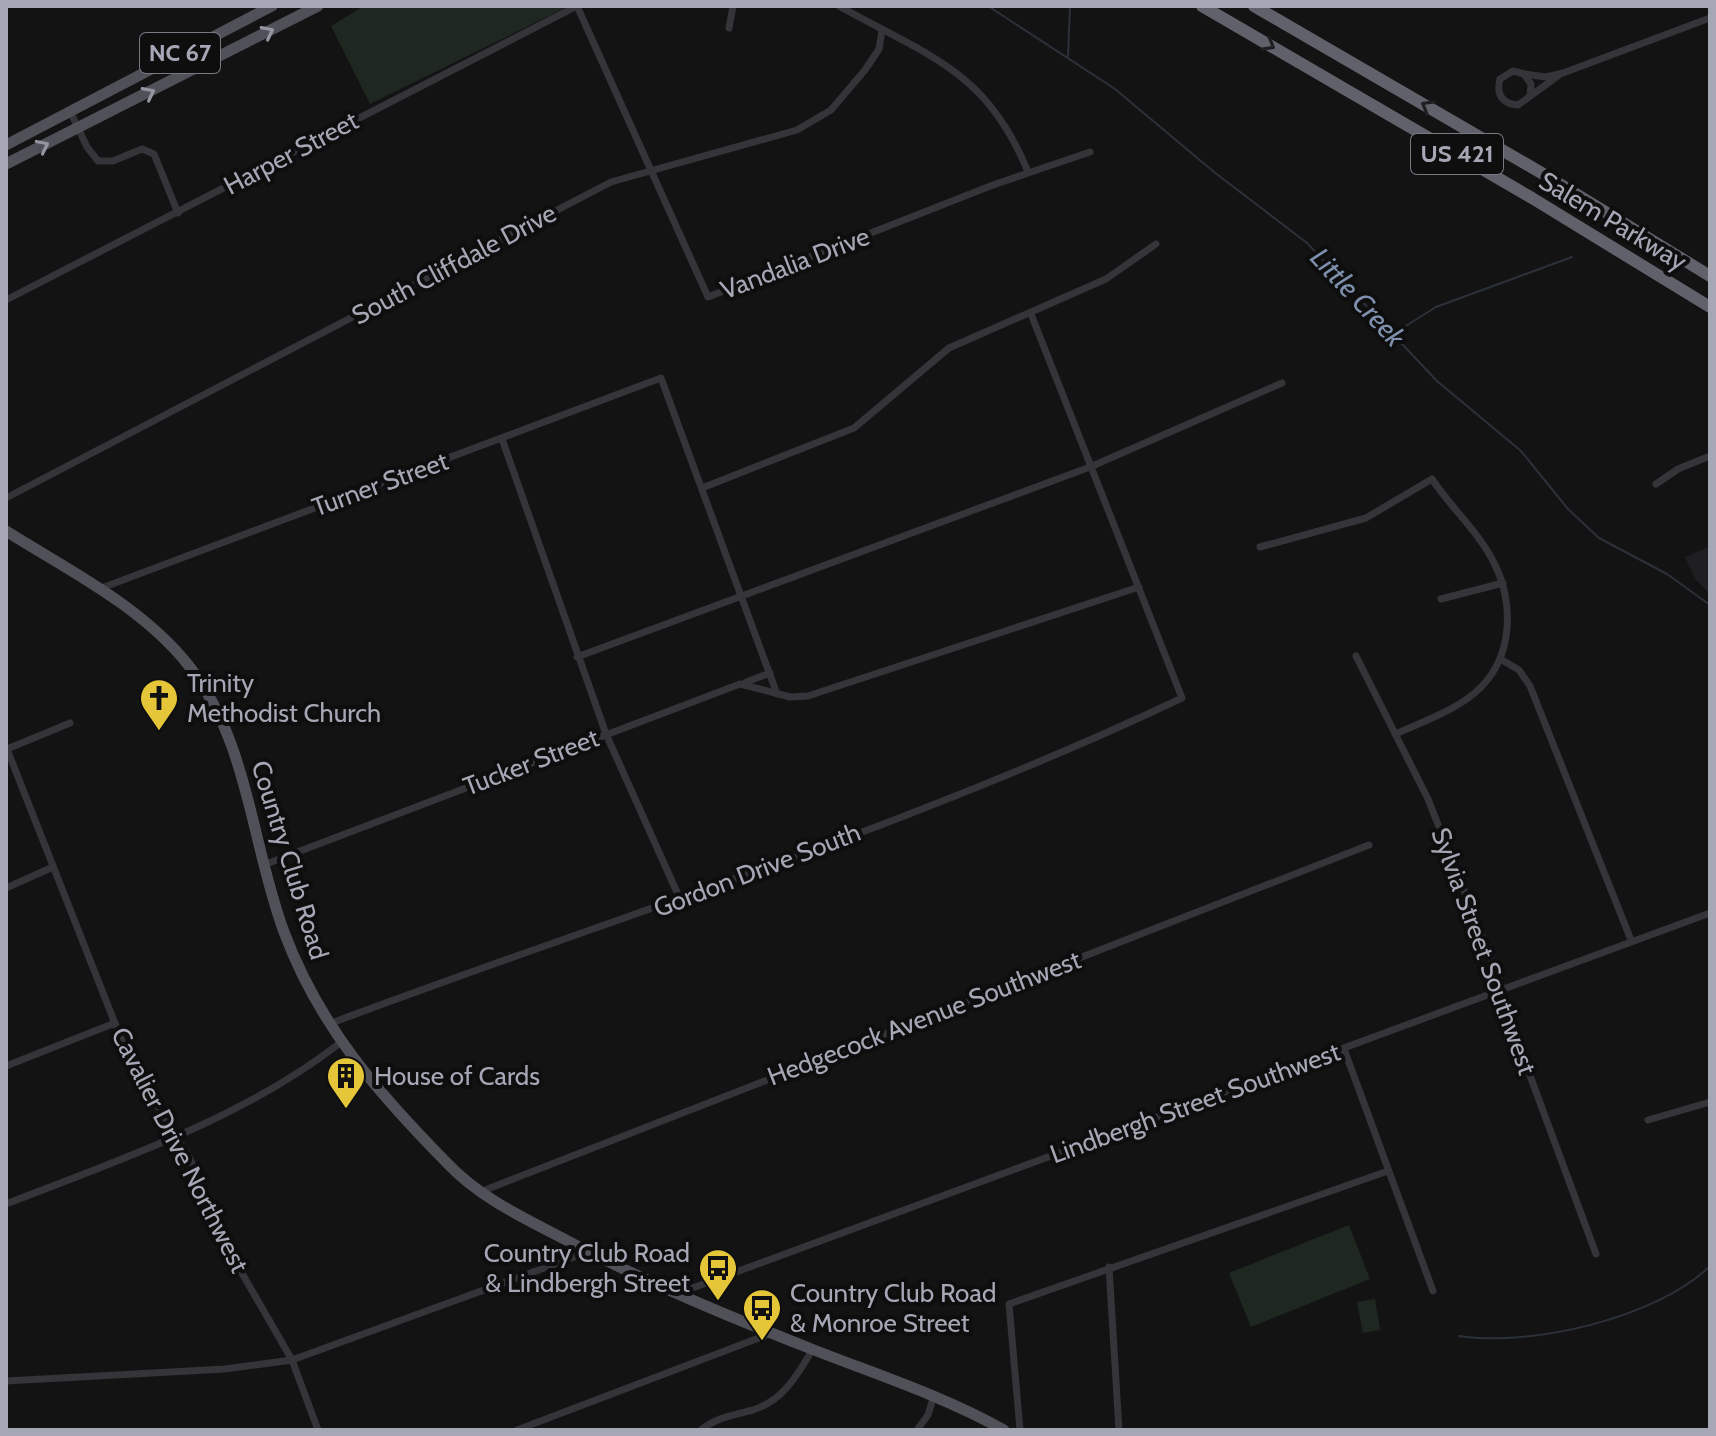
<svg xmlns="http://www.w3.org/2000/svg" width="1716" height="1436" viewBox="0 0 1716 1436" font-family="Cabin,sans-serif">
<rect width="100%" height="100%" fill="#131314"/>
<path fill="#1f1f21" d="M1710 546V594L1696 580 1685 557Z"/>
<g fill="#1f2721">
<path d="M364 6H569L370 104 331 26Z"/>
<path d="M1349 1225 1370 1279 1251 1327 1229 1273Z"/>
<path d="M1375 1299 1380 1330 1363 1333 1357 1302Z"/>
</g>
<g fill="none" stroke-linecap="round" stroke-linejoin="round">
<g stroke="#2c3139" stroke-width="2">
<path d="M988 6 1115 89 1214 172 1307 243 1437 381 1521 451 1568 509 1599 538 1667 574 1710 605"/>
<path d="M1068 57 1070 6"/>
<path d="M1393 334 1436 307 1572 257"/>
<path d="M1459 1336C1531 1347 1657 1318 1710 1266"/>
</g>
<g stroke="#343439" stroke-width="7">
<path d="M577 6 708 297 993 185 1090 152"/>
<path d="M839 6C928 56 987 70 1028 172"/>
<path d="M729 28 733 6"/>
<path d="M1524 74 1546 77 1563 73 1710 18"/>
<path d="M1530 96 1531 84 1524 74 1513 71 1500 79C1496 94 1502 104 1518 105L1558 76"/>
<path d="M70 111 87 147 98 161H113L142 149 154 154 178 213"/>
<path d="M6 300 577 6"/>
<path d="M502 439 606 734 680 899"/>
<path d="M1656 484 1678 469 1710 456"/>
<path d="M702 488 854 428 949 348 1106 279 1156 244"/>
<path d="M6 498 611 182 797 130 831 110 865 70 879 49 882 30"/>
<path d="M1260 547 1366 518 1432 479C1451 508 1479 532 1494 563 1504 582 1509 606 1507 628 1502 694 1449 711 1395 734"/>
<path d="M99 589 661 378 777 694"/>
<path d="M1441 599 1503 583"/>
<path d="M1356 656 1428 799 1502 987 1505 1008 1596 1254"/>
<path d="M577 657 1090 467 1282 383"/>
<path d="M1502 660 1519 670 1530 686 1631 940"/>
<path d="M746 682 770 673"/>
<path d="M70 723 7 749 129 1059 189 1157 243 1275 292 1360 318 1430"/>
<path d="M266 864 740 684 790 697 808 696 1139 587"/>
<path d="M6 888 53 867"/>
<path d="M329 1024C614 917 906 829 1182 698L1031 314"/>
<path d="M1344 1049 1433 1291"/>
<path d="M6 1066 115 1023"/>
<path d="M1648 1120 1710 1102"/>
<path d="M480 1192 1369 845"/>
<path d="M6 1204C119 1160 244 1118 340 1043"/>
<path d="M1109 1267 1119 1430"/>
<path d="M679 1293 1710 913"/>
<path d="M6 1381 225 1369 292 1360 588 1252"/>
<path d="M517 1430 772 1333"/>
<path d="M701 1430C717 1417 734 1415 753 1410 784 1400 797 1375 813 1349"/>
<path d="M917 1430 928 1415 934 1395"/>
<path d="M1020 1430 1009 1304 1388 1171"/>
</g>
<g stroke="#505158" stroke-width="11">
<path d="M6 145 272 6"/>
<path d="M6 164 318 6"/>
<path d="M6 531C68 570 143 607 189 666 249 743 251 843 284 932 319 1026 378 1093 447 1163 480 1198 524 1218 566 1240 645 1282 730 1317 814 1350 878 1375 943 1396 1004 1430"/>
</g>
<g stroke="#60616a" stroke-width="12">
<path d="M1202 6 1532 198 1710 307"/>
<path d="M1254 6 1545 175 1710 276"/>
</g>
</g>
<defs><path id="oneway-chevron" d="M-2-3.5L2.5 0L-2 3.5" fill="none" stroke-width="1.6" stroke-linecap="round" stroke-linejoin="round" transform="scale(2)"/></defs>
<g stroke="#9496a2">
<use href="#oneway-chevron" transform="translate(268 32) rotate(-27)"/>
<use href="#oneway-chevron" transform="translate(149 93) rotate(-27)"/>
<use href="#oneway-chevron" transform="translate(43 146) rotate(-26)"/>
</g>
<g stroke="#1e1f21">
<use href="#oneway-chevron" transform="translate(1269 45) rotate(30)"/>
<use href="#oneway-chevron" transform="translate(1427 106) rotate(-150)"/>
</g>
<defs>
<symbol id="church-pin" viewBox="-11 -11 22 30"><path d="M0 17L-7.5 6A9.5 9.5 0 1 1 7.5 6Z" fill="#e6c639" stroke="#0e0e0f"/><path d="M-1.2-6h2.4v3.5h3.3v2.4h-3.3V6h-2.4V-.1h-3.3v-2.4h3.3Z" fill="#111"/></symbol>
<symbol id="building-pin" viewBox="-11 -11 22 30"><path d="M0 17L-7.5 6A9.5 9.5 0 1 1 7.5 6Z" fill="#e6c639" stroke="#0e0e0f"/><path d="M-4-6H4V6H1V3H-1V6H-4ZM-2.5-4.3h1.7v1.8h-1.7ZM.8-4.3h1.7v1.8H.8ZM-2.5-1h1.7V.8h-1.7ZM.8-1h1.7V.8H.8Z" fill="#111"/></symbol>
<symbol id="bus-pin" viewBox="-11 -11 22 30"><path d="M0 17L-7.5 6A9.5 9.5 0 1 1 7.5 6Z" fill="#e6c639" stroke="#0e0e0f"/><path d="M-5-6H5V4H4V6H2V4H-2V6H-4V4H-5ZM-3.5-4V0h7V-4ZM-3.5 1.2v1.5H-2V1.2ZM2 1.2v1.5H3.5V1.2Z" fill="#111"/></symbol>
</defs>
<g fill-rule="evenodd">
<use href="#church-pin" x="137" y="676" width="44" height="60"/>
<use href="#building-pin" x="324" y="1054" width="44" height="60"/>
<use href="#bus-pin" x="696" y="1246" width="44" height="60"/>
<use href="#bus-pin" x="740" y="1286" width="44" height="60"/>
</g>
<g text-anchor="middle" stroke-width="8" stroke-linejoin="round" paint-order="stroke">
<g fill="#0e0e0f" stroke="#787982" stroke-width="2">
<rect x="140" y="33" width="80" height="40" rx="6"/>
<rect x="1411" y="134" width="92" height="40" rx="6"/>
</g>
<g font-size="24" font-weight="bold" fill="#a5a7b4">
<text x="180" y="61">NC 67</text>
<text x="1457" y="162">US 421</text>
</g>
<g font-size="26" fill="#a5a7b4" stroke="#0e0e0f">
<text transform="translate(291 153) rotate(-28)" y="9">Harper Street</text>
<text transform="translate(1613 221) rotate(31)" y="9">Salem Parkway</text>
<text transform="translate(795 263) rotate(-21)" y="9">Vandalia Drive</text>
<text transform="translate(454 264) rotate(-28)" y="9">South Cliffdale Drive</text>
<text transform="translate(380 484) rotate(-20)" y="9">Turner Street</text>
<text transform="translate(531 762) rotate(-21)" y="9">Tucker Street</text>
<text transform="translate(290 860) rotate(73)" y="9">Country Club Road</text>
<text transform="translate(757 870) rotate(-21)" y="9">Gordon Drive South</text>
<text transform="translate(1484 951) rotate(70)" y="9">Sylvia Street Southwest</text>
<text transform="translate(924 1018) rotate(-21)" y="9">Hedgecock Avenue Southwest</text>
<text transform="translate(1195 1103) rotate(-20)" y="9">Lindbergh Street Southwest</text>
<text transform="translate(180 1150) rotate(63)" y="9">Cavalier Drive Northwest</text>
</g>
<g font-size="26" fill="#a5a7b4" stroke="#0e0e0f" text-anchor="start">
<text x="187" y="692">Trinity<tspan x="187" dy="30">Methodist Church</tspan></text>
<text x="374" y="1085">House of Cards</text>
<text x="690" y="1262" text-anchor="end">Country Club Road<tspan x="690" dy="30">&amp; Lindbergh Street</tspan></text>
<text x="790" y="1302">Country Club Road<tspan x="790" dy="30">&amp; Monroe Street</tspan></text>
</g>
<g font-size="28" font-style="italic" fill="#7e90ad" stroke="#0e0e0f">
<text transform="translate(1358 297) rotate(47)" y="10">Little Creek</text>
</g>
</g>
<rect width="1716" height="1436" fill="none" stroke="#a5a7b4" stroke-width="16"/>
</svg>
